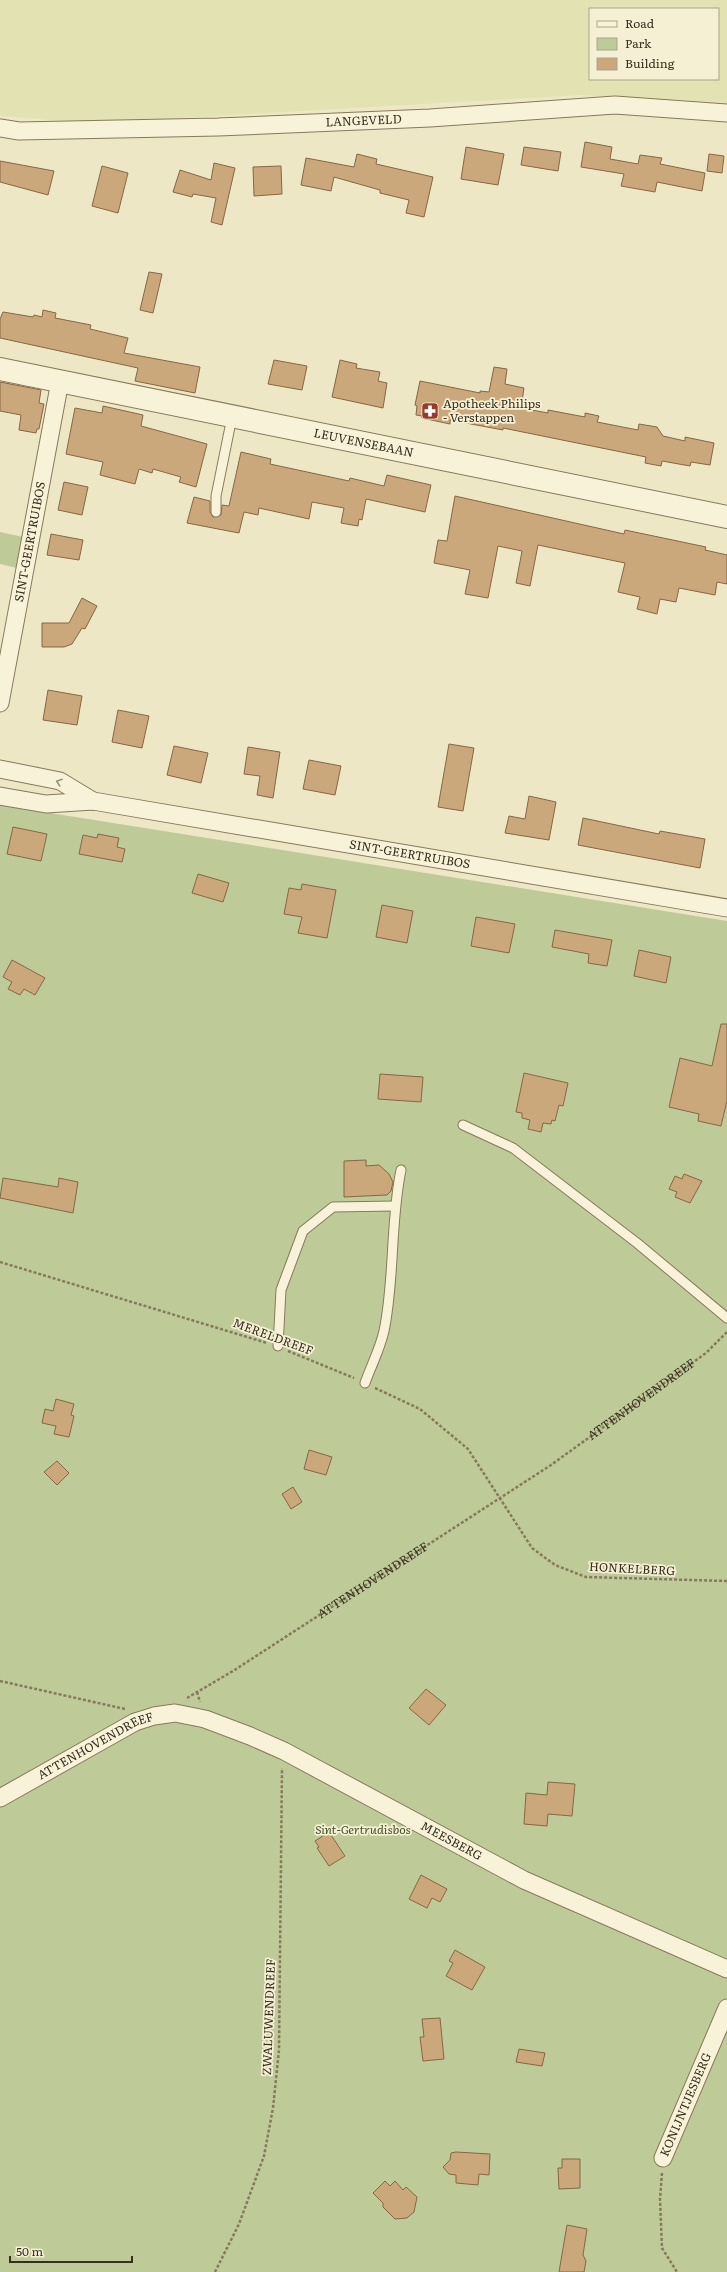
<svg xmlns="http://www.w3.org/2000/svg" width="727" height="2272" viewBox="0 0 727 2272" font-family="Literata,serif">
<rect width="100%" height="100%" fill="#ede7c5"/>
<path fill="#e2e2b3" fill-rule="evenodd" d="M0 0H727V103L582 95 90 123 0 116ZM590 9H718V79H590Z"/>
<g fill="#becb99">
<path d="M0 532 23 537 17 568 0 564Z"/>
<path d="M0 805 727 921V2272H0Z"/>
</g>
<g fill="#caa87c" stroke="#866742">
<path d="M585 142 612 147 610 159 638 164 640 155 662 158 660 164 705 173 702 191 657 182 655 192 621 186 624 174 581 167Z"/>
<path d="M466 147 504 154 498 185 461 179Z"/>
<path d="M524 147 561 152 558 171 521 165Z"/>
<path d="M357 154 377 159 376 164 433 177 424 217 406 213 409 200 380 193V190L334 177 331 191 301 185 306 158 354 167Z"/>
<path d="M709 154 724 156 722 173 707 171Z"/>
<path d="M0 161 54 171 48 195 0 182Z"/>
<path d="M214 163 235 168 222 225 211 222 216 198 193 194 192 197 173 192 180 170 211 180Z"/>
<path d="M102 166 128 173 118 213 92 206Z"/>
<path d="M281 166 282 194 254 196 253 167Z"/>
<path d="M149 272 162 274 153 313 140 310Z"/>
<path d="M43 310 56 313 55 318 91 325 90 329 128 338 124 353 200 367 195 393 135 381 138 368 0 338V319L3 312 33 317 34 315 42 317Z"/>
<path d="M274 360 307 366 302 390 268 384Z"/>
<path d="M340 360 357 364 356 368 380 372 378 381 387 383 383 408 332 397Z"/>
<path d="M494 367 507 369 505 384 524 388 521 408 548 413V410L585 417V413L599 416 597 422 638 430 639 424 657 427 663 436 685 441V437L714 443 710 465 691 462 690 466 662 461 661 466 645 463 646 457 503 428V430L450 420V424L422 418V416L416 415 417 406 415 405 420 381 480 393V391L489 392Z"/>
<path d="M0 382 41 390 39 403 44 404 39 429H37L36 433 19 430 21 415 0 411Z"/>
<path d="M103 406 143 415 141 426 207 444 196 487 179 482 181 477 153 469 152 473 139 469 135 484 100 475 103 462 66 454 75 408 102 413Z"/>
<path d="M241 452 271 459 270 464 349 481 350 478 384 486 387 475 431 485 425 512 366 499 362 520 359 519 358 526 341 523 344 508 312 502 309 519 259 508 258 515 244 512 239 533 187 523 194 497 210 501V512L213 517 221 515 222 505 229 506Z"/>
<path d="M64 482 88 487 82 515 58 510Z"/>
<path d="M455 496 624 534 625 530 706 547 705 550 727 555V584L717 582 715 595 679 588 676 602 660 599 657 614 637 609 640 597 618 592 625 563 538 545 530 586 516 583 522 551 498 546 488 598 465 594 470 570 434 563 438 540 447 541Z"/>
<path d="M51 534 83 540 79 560 47 555Z"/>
<path d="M82 598 97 606 85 629 82 628 72 644 64 647H42V623H69Z"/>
<path d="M48 690 82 696 77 725 43 720Z"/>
<path d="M118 710 149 716 142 748 112 742Z"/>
<path d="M449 744 474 748 463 811 438 807Z"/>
<path d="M174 746 208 753 201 783 167 775Z"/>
<path d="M248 747 280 752 273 798 257 795 260 776 244 774Z"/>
<path d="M309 760 341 766 335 795 303 789Z"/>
<path d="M529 796 556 802 549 840 505 833 509 816 525 819Z"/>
<path d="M583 818 659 834 660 831 705 839 700 868 578 845Z"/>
<path d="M13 827 47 834 41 861 7 854Z"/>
<path d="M98 834 119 838 117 847 125 849 122 862 79 854 83 835 97 838Z"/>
<path d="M198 874 229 883 223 902 192 893Z"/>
<path d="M302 884 336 890 327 938 298 933 302 917 284 914 289 888 301 890Z"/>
<path d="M382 905 413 911 407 943 376 937Z"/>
<path d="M476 917 515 924 509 953 471 946Z"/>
<path d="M555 930 612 940 607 966 588 963 589 954 552 947Z"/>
<path d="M639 950 671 957 666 983 634 976Z"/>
<path d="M12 960 45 978 35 995 24 989 20 995 8 989 12 982 3 977Z"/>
<path d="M721 1024H727V1101L721 1126 698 1121 699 1114 669 1107 680 1058 712 1066Z"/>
<path d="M524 1073 568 1083 563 1106 559 1105 555 1121 552 1120 551 1124 543 1123 541 1132 528 1129 530 1120 522 1118V1113L516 1112Z"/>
<path d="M380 1074 423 1077 421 1102 378 1099Z"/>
<path d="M366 1160V1166L379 1165 389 1174 393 1182 391 1191 387 1195 344 1197V1161Z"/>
<path d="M684 1174 702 1181 690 1203 675 1197 677 1192 669 1189 675 1176 682 1179Z"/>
<path d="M3 1178 58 1187 59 1178 78 1182 73 1213 0 1198Z"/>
<path d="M56 1399 74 1404 71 1415 74 1416 69 1437 54 1434 56 1426 42 1423 45 1409 53 1411Z"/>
<path d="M309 1450 332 1457 326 1475 304 1469Z"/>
<path d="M57 1461 69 1473 57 1485 44 1472Z"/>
<path d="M293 1487 302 1502 291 1509 282 1494Z"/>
<path d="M426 1689 446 1705 429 1725 409 1708Z"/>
<path d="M548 1782 575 1784 572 1816 548 1814 547 1826 524 1824 526 1793 547 1795Z"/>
<path d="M329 1832 345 1856 329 1866 317 1848 319 1847 315 1841Z"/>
<path d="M421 1875 447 1889 440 1902 432 1898 427 1908 409 1899Z"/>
<path d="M455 1950 485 1967 472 1990 446 1976 453 1963 449 1961Z"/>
<path d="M440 2018 444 2059 423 2061 420 2037H424L422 2019Z"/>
<path d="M519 2049 545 2053 542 2066 516 2062Z"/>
<path d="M456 2152 490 2154 489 2175 479 2174 478 2185 456 2183V2175L449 2174 443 2167 450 2160 451 2153Z"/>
<path d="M562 2159H580V2188L559 2189 558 2168H562Z"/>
<path d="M385 2181 390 2186 395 2181 403 2190 406 2187 417 2197 414 2212 407 2218 395 2219 383 2207V2203L373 2193Z"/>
<path d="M567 2225 587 2229 583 2255 586 2261 584 2272H559Z"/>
</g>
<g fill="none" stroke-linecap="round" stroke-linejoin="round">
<defs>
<g id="service">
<path d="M216 512V496L232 417"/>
<path d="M463 1125 513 1148 637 1243 727 1318"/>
<path d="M278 1346 281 1290 303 1231 333 1207 395 1206"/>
<path d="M365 1383C371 1366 380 1349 384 1331 395 1278 390 1223 401 1170"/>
</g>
<g id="minor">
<path id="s2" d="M0 128 19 131 218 127 430 118 615 105 727 113"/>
<path id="s3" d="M0 703 60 381"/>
<path d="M0 769 60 781 93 801"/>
<path id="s4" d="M0 796 46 804 93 801 727 908"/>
<path id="s5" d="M0 1798 135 1722 154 1716 175 1713 205 1719 250 1736 284 1751 524 1880 727 1969"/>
<path id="s6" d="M663 2158 727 2008"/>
</g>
<g id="tertiary">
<path id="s7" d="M0 369 727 517"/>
</g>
</defs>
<use href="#service" stroke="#87795c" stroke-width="11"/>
<use href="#minor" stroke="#87795c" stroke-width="19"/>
<use href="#tertiary" stroke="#87795c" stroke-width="24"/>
<g stroke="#87795c" stroke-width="2.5" stroke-dasharray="3 2" stroke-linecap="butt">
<path d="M0 1262 267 1343"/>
<path d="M288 1351 354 1378"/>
<path d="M375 1388 420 1409 468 1449 532 1548 555 1565 586 1577 727 1581"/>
<path d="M0 1681 125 1709"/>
<path d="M197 1692 200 1702"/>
<path id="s1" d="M187 1698 233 1671 551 1465 706 1353 727 1332"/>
<path d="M662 2173 660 2199 662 2248 677 2272"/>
<path d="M215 2272 239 2224 264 2156 273 2108 279 2050 282 1768"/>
</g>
<use href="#service" stroke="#f8f3d8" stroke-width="9"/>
<use href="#minor" stroke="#f8f3d8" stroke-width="17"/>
<use href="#tertiary" stroke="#f8f3d8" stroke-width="22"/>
</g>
<defs><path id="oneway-chevron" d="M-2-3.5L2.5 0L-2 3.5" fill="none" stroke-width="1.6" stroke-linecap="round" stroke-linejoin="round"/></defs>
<use stroke="#98917c" href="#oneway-chevron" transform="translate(59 782) rotate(-161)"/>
<defs>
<symbol id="pharmacy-square" viewBox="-11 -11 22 22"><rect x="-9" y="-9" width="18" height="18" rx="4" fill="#953c2d" stroke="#f5f0d4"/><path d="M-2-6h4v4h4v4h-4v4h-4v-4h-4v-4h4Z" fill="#fff"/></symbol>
</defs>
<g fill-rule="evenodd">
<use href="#pharmacy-square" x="420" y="401" width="20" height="20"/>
</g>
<g text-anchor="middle" stroke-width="3.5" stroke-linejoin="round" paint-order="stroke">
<g font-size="12" fill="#382f1f" stroke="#f5f0d4">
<text dy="4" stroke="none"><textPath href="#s2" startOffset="364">LANGEVELD</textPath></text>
<text dy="4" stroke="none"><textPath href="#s7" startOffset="371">LEUVENSEBAAN</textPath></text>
<text dy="4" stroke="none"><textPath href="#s3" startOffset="164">SINT-GEERTRUIBOS</textPath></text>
<text dy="4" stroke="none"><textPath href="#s4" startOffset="415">SINT-GEERTRUIBOS</textPath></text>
<text transform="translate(273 1337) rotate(20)" y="4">MERELDREEF</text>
<text dy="4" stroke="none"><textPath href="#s1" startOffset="544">ATTENHOVENDREEF</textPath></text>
<text transform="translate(632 1569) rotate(3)" y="4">HONKELBERG</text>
<text dy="4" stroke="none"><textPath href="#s1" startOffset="220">ATTENHOVENDREEF</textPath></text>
<text dy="4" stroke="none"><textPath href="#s5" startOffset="109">ATTENHOVENDREEF</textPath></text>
<text dy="4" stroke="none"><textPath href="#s5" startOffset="502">MEESBERG</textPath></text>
<text transform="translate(269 2017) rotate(-88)" y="4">ZWALUWENDREEF</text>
<text dy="4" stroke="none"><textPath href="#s6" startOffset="58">KONIJNTJESBERG</textPath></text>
</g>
<g font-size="12" fill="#382f1f" stroke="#f5f0d4" text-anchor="start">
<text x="443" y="408">Apotheek Philips<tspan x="443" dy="14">- Verstappen</tspan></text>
</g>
<g font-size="12" font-style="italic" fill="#425426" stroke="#f5f0d4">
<text x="363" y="1834">Sint-Gertrudisbos</text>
</g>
</g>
<rect x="589" y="8" width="130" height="72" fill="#f5f0d4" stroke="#a9a38c"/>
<rect x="597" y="21" width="20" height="6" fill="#f8f3d8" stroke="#a9a38c"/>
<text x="625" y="28" font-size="12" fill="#382f1f">Road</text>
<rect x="597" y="38" width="20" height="12" fill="#becb99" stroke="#a9a38c"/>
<text x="625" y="48" font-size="12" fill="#382f1f">Park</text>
<rect x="597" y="58" width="20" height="12" fill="#caa87c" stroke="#a9a38c"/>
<text x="625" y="68" font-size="12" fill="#382f1f">Building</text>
<path d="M10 2256v6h122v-6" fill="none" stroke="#382f1f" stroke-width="2"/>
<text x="16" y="2256" font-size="12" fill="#382f1f" stroke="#f5f0d4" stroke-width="3" paint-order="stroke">50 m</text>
</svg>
